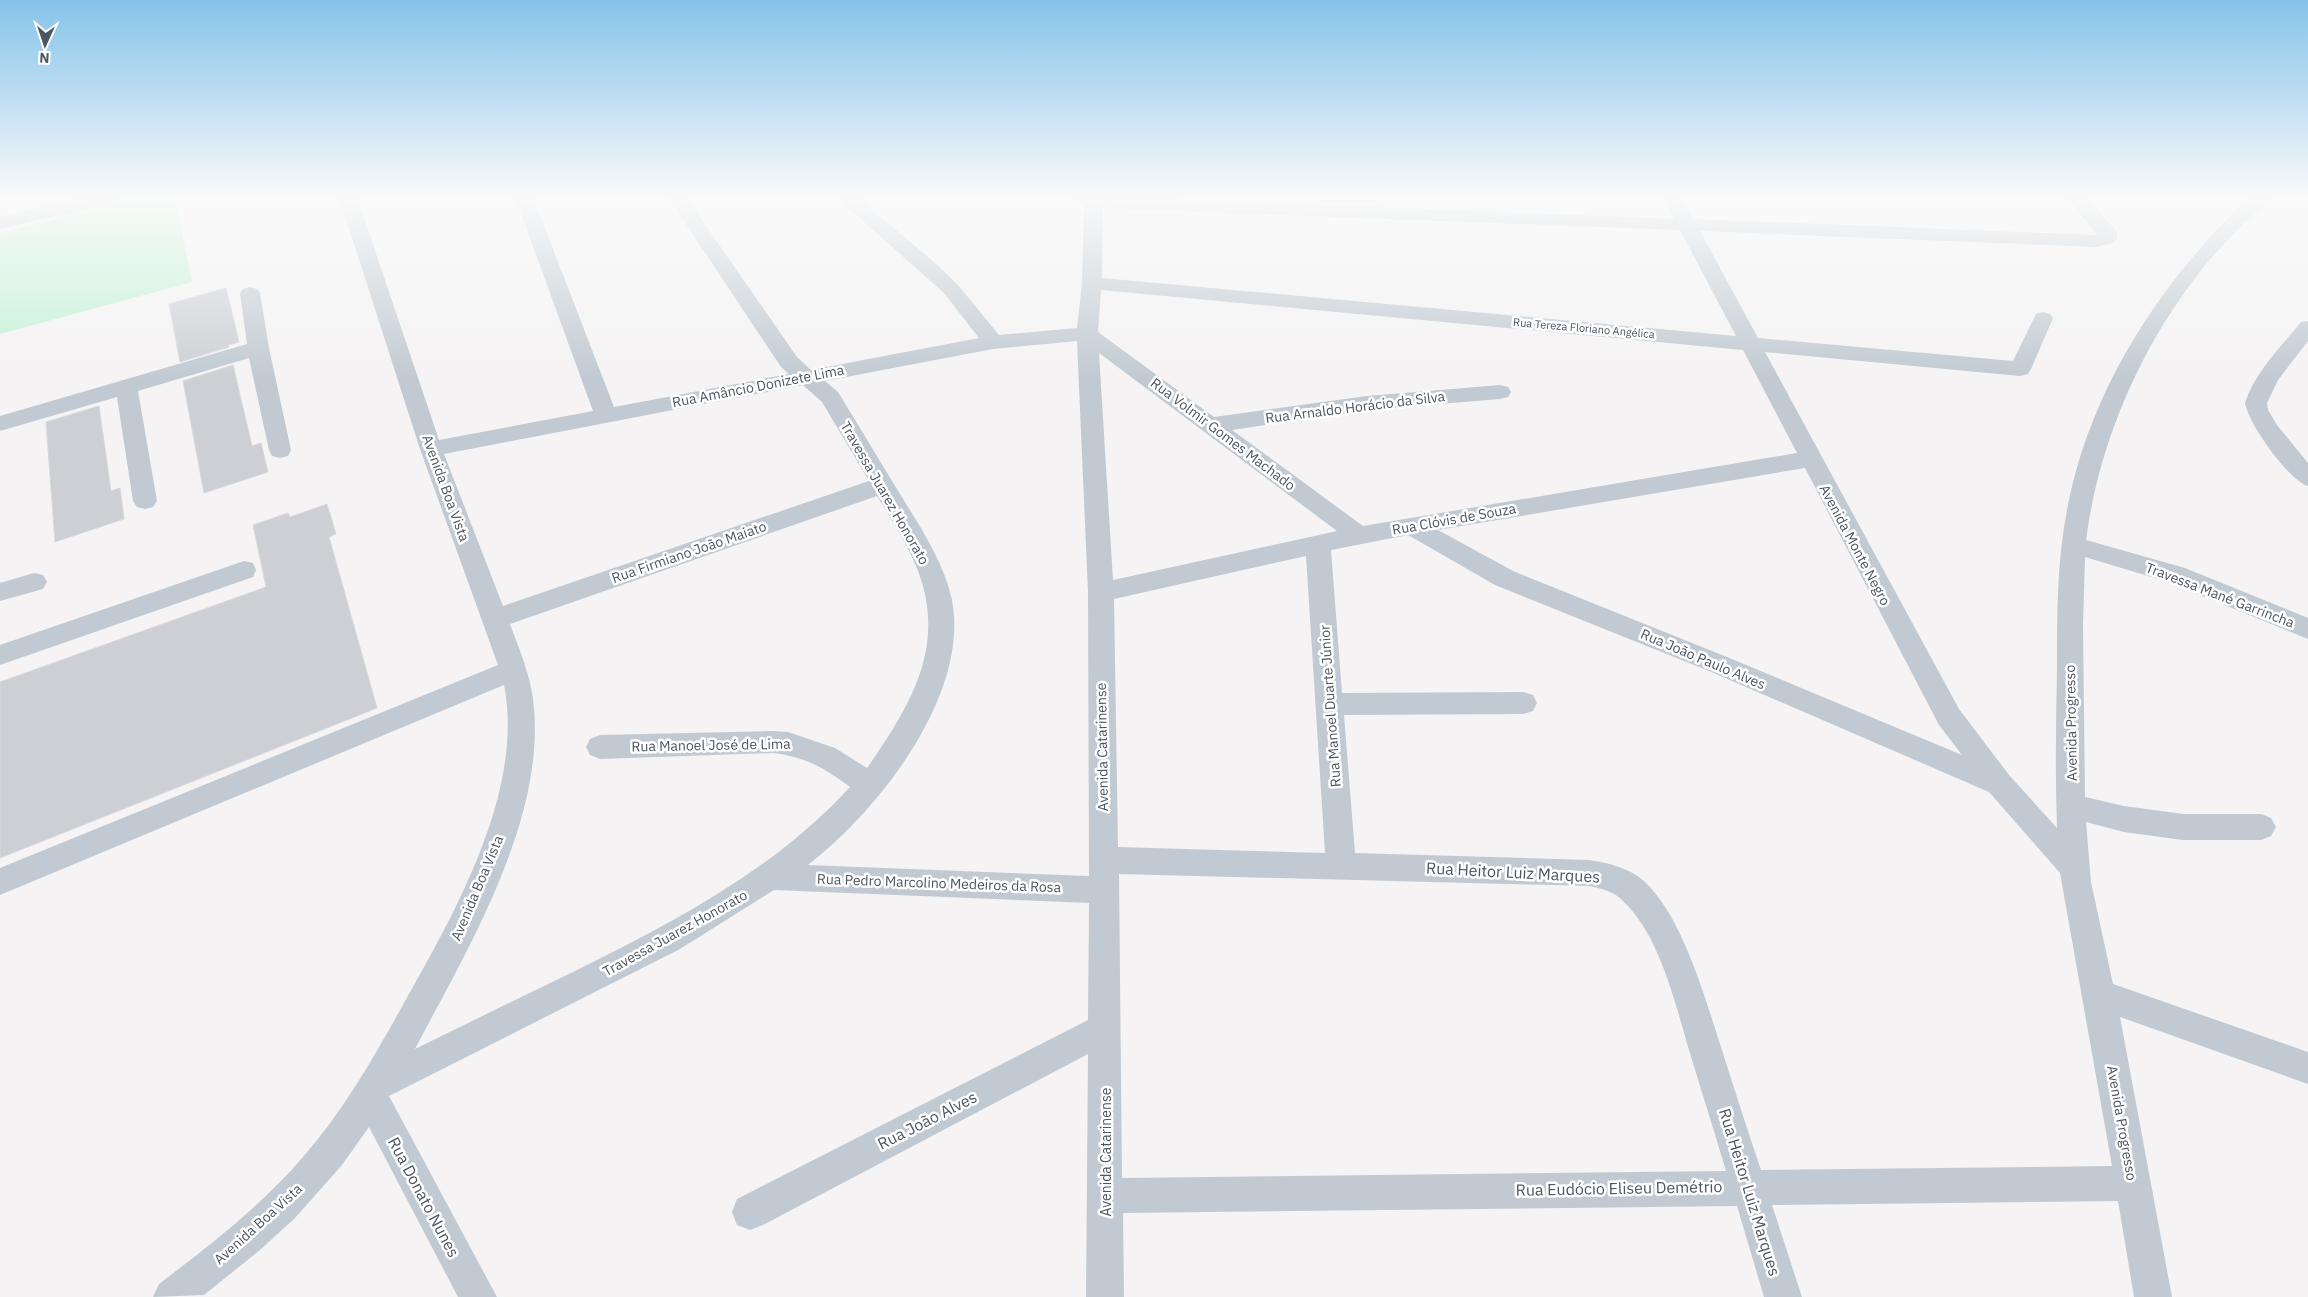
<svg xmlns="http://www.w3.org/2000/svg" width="2308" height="1297" viewBox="0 0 2308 1297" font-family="'IBM Plex Sans',sans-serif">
<rect width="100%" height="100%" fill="#f5f3f3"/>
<path fill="#c3f1d5" d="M142 197H175L192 282 0 334V233Z"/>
<g fill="#cdcfd5" stroke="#d7d9de">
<path d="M226 288 239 342 228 345 229 347 180 362 169 304Z"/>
<path d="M233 365 252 446 261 443 268 472 204 493 183 381Z"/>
<path d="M99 406 111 491 120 488 124 519 55 542 46 422Z"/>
<path d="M327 504 336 534 329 537 377 708 0 858V682L266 587 253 525 288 513 290 517Z"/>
</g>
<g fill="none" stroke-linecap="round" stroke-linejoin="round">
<g fill="#c1cad2" fill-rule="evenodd">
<path d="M86 197H120L118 201 0 229V217Z"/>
<path d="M339 197H357L439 440 593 411 515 197H533L614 407 789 374 781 367 668 197H686L797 357 811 370 979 338 944 293 836 197H857L934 262 958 285 999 335 1077 328 1082 283 1084 203 1073 201 1071 197H1125L1674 219 1663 197H1681L1694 219 2097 235 2067 197H2086L2117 232V239L2114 243 2095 247 1700 231 1758 338 2013 361 2036 314 2043 312 2050 314 2053 318 2031 369 2028 374 2020 376 1765 352 1959 709 2009 775 2057 828C2055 774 2056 720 2057 666 2057 610 2057 555 2069 500 2093 384 2164 277 2250 197H2270C2262 209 2248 219 2238 229 2227 240 2217 252 2207 263 2143 341 2099 440 2086 540L2185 568 2308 618V639L2168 582 2085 557 2083 625 2085 797 2124 806 2183 814H2261L2271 818 2276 827 2271 836 2261 840H2183L2124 832 2086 822 2091 882 2113 984 2308 1052V1084L2120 1017 2172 1297H2134L2118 1201 1772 1205 1802 1297H1764L1737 1206 1123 1213 1124 1297H1086L1088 1054 763 1225 750 1230 737 1225 732 1212 737 1199 1088 1020 1089 903 774 890 680 949 389 1096 497 1297H458L369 1127 342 1165 295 1218 260 1250 204 1295 153 1297 159 1284C210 1245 261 1206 303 1157 344 1110 374 1057 404 1003 454 914 525 791 504 685L0 895V868L498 665 420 449ZM1103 206 1127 209 1680 230 1736 336 1102 278ZM1101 290 1743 350 1797 453 1363 526 1232 430 1367 410 1500 399 1508 397 1511 392 1508 387 1500 385 1367 396 1214 417 1098 332ZM1077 341 1088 592 1089 876 808 865C878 811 970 695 952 600 943 559 918 524 897 489 877 457 858 424 838 392L825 381 993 349ZM1099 353 1337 531 1113 580ZM803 385 822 402 869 481 503 606 444 454ZM1805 468 1939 725 1962 755 1727 657 1513 571 1438 530ZM877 496C888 513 899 531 908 549 953 634 916 698 867 768L835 748 788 732 773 731 600 735 590 739 586 747 590 755 600 759 773 753C806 757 824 768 850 787 774 870 674 922 575 971 521 997 468 1023 415 1049 467 950 544 823 534 708 532 679 520 651 510 624ZM1408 535 1495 585 1709 671 1989 792 2060 873 2112 1166 1761 1170C1747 1129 1734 1088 1721 1047 1705 998 1683 918 1645 882 1630 868 1609 863 1589 860L1355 853 1344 715 1523 714 1533 711 1537 703 1533 695 1523 692 1342 693 1331 550ZM1306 556 1325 853 1118 847 1114 599ZM1119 874 1589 886C1603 889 1613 891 1623 901 1660 936 1675 1003 1689 1050 1701 1090 1714 1130 1726 1171L1122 1178Z"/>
<path d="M250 287 257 289 260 293 269 348 291 450 288 456 280 458 272 456 269 450 249 358 138 391 157 501 153 507 145 509 137 507 133 501 117 397 0 431V416L247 344 240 293 243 289Z"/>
<path d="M2308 321V341L2278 380 2267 403 2268 410 2277 425 2308 463V486C2289 481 2248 423 2245 403 2255 372 2281 347 2301 322Z"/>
<path d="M244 561 253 563 256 570 253 577 0 665V645Z"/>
<path d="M34 573 43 575 47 582 43 589 0 601V583Z"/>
</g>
</g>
<linearGradient id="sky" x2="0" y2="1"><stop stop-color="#85c3ea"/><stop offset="0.52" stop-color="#fafafa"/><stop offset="1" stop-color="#fafafa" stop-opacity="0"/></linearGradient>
<rect width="2308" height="379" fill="url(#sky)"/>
<g text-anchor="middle" stroke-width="5" stroke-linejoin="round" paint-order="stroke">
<g font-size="11" fill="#4a5661" stroke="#fff">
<text transform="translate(1584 328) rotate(5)" y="4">Rua Tereza Floriano Angélica</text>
</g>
<g font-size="14" fill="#4a5661" stroke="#fff">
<text transform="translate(758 386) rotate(-11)" y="5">Rua Amâncio Donizete Lima</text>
<text transform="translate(1355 407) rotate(-7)" y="5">Rua Arnaldo Horácio da Silva</text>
<text transform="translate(1223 434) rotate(37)" y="5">Rua Volmir Gomes Machado</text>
<text transform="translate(446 488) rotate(70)" y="5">Avenida Boa Vista</text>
<text transform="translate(885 493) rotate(60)" y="5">Travessa Juarez Honorato</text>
<text transform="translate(1454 519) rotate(-10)" y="5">Rua Clóvis de Souza</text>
<text transform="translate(1855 545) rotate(62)" y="5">Avenida Monte Negro</text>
<text transform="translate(689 552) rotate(-19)" y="5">Rua Firmiano João Maiato</text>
<text transform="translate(2220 595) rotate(21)" y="5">Travessa Mané Garrincha</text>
<text transform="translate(1703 659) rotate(23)" y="5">Rua João Paulo Alves</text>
<text transform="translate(1330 706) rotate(-94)" y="5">Rua Manoel Duarte Júnior</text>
<text transform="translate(2071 723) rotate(-91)" y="5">Avenida Progresso</text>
<text transform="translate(711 745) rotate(-1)" y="5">Rua Manoel José de Lima</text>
<text transform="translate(1102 747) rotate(-91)" y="5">Avenida Catarinense</text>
<text transform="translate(939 883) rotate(2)" y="5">Rua Pedro Marcolino Medeiros da Rosa</text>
<text transform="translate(477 888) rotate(-67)" y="5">Avenida Boa Vista</text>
<text transform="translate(675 933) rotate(-29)" y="5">Travessa Juarez Honorato</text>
<text transform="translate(2122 1123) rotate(80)" y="5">Avenida Progresso</text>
<text transform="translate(1106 1152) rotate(-90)" y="5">Avenida Catarinense</text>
<text transform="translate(258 1224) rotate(-42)" y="5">Avenida Boa Vista</text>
</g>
<g font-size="16" fill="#4a5661" stroke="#fff">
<text transform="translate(1513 872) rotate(3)" y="6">Rua Heitor Luiz Marques</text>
<text transform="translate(927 1120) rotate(-27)" y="6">Rua João Alves</text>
<text transform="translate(1619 1188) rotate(-1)" y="6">Rua Eudócio Eliseu Demétrio</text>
<text transform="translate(1750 1192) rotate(73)" y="6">Rua Heitor Luiz Marques</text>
<text transform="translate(424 1197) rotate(62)" y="6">Rua Donato Nunes</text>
</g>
</g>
<g transform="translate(45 45) rotate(183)" stroke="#ffffff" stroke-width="4" paint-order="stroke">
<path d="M0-4L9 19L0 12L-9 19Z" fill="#4a5661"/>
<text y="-8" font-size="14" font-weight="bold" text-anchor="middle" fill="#4a5661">N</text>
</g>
</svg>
